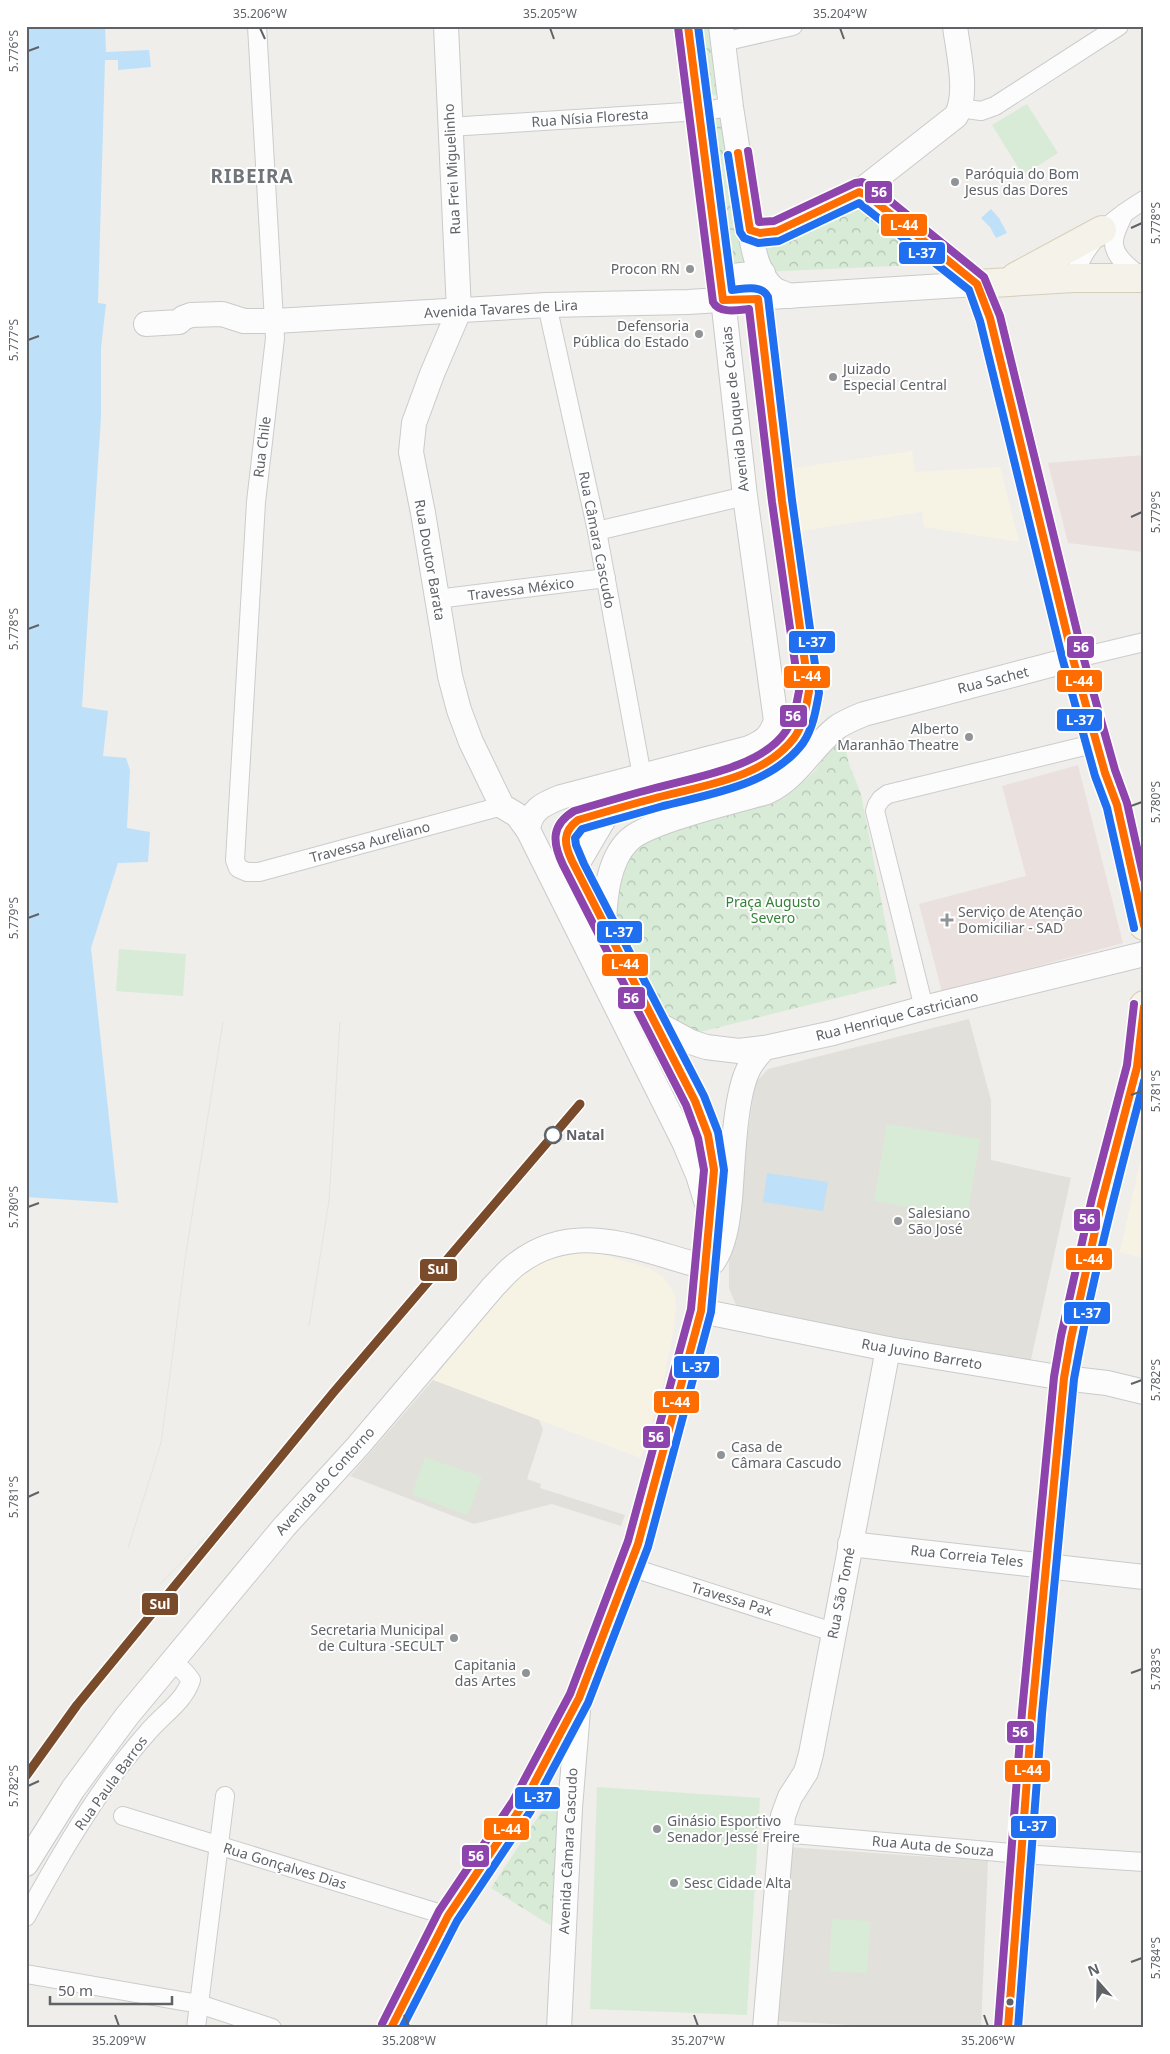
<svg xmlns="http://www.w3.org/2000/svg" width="1170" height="2054" viewBox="0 0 1170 2054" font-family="'Noto Sans',sans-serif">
<defs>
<pattern id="park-crowns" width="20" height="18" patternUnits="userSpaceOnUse" patternTransform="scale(1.25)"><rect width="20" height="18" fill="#d8ebd6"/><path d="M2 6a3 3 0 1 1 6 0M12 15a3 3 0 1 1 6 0" fill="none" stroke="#b2c2b1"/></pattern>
</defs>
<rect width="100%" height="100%" fill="#efeeea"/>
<g fill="#f7f3e4">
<path d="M912 451 915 472 1000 467 1019 542 924 527 922 512H920L796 532 788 469Z"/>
<path d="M1144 1144V1258L1120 1252Z"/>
<path d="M594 1252 649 1268 663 1277 675 1295 676 1307 674 1327 663 1384 641 1458 433 1380 505 1288 529 1264 569 1253Z"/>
</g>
<g fill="#e2e0da">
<path d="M969 1019 991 1100V1160L1071 1178 1030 1364 745 1316 735 1303 729 1288V1263L755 1083 768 1069Z"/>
<path d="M433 1380 539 1420 543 1430 527 1479 541 1484 540 1488 625 1515 621 1526 552 1504 474 1524 350 1476Z"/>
<path d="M788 1847 988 1861 981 2028H908L778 2021Z"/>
</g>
<g fill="#eae0de">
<path d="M1144 455V552L1068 543 1048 463Z"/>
<path d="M1078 765 1123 943 942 992 919 904 1026 876 1002 786Z"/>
</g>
<g fill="url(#park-crowns)">
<path d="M695 26H713L722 95 704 96Z"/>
<path d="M706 117H723L726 123 737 234 758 242 841 210H867L918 260 916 265 737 273 729 259Z"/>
<path d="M843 737 849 764 861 794 897 983 696 1033 673 1026 659 1005 615 913 618 875 639 843 665 833 774 803 793 791 815 771 830 749Z"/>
<path d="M559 1785 558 1930 491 1888Z"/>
</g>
<g fill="#d8ebd6">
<path d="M1027 104 1058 153 1023 175 992 125Z"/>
<path d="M119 949 186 954 183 996 116 991Z"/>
<path d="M887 1124 980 1139 967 1217 874 1201Z"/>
<path d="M425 1457 482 1477 468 1515 412 1495Z"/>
<path d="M597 1787 760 1798 747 2015 590 2009Z"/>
<path d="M832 1919 870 1921 867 1973 829 1971Z"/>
</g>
<g fill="#bfe0f9">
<path d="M26 26H105L106 52 149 50 151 67 118 70V60H105L98 303 106 304 101 348V417L82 707 108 711 103 756 126 758 130 770 127 828 150 832 148 862 118 863 91 948 118 1203 26 1197Z"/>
<path d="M991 209 999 218 1007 233 996 238 990 227 981 218Z"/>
<path d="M767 1173 828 1182 823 1211 763 1202Z"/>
</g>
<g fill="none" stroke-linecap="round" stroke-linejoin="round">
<defs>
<g id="street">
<path d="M257 26 275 338 256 502 235 860 238 868 247 872H259L502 806"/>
<path d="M723 42 793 26"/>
<path d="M960 108 981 111 995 106 1119 26"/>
<path d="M449 127 701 111 731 107"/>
<path d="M1124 213C1121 221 1115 231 1114 240 1112 256 1131 269 1142 278"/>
<path d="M1074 278C1084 241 1112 220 1144 200"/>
<path d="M547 305 597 531 642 776"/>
<path d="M597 531 745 496"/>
<path d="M437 599 606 578"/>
<path d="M1073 659 1144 642"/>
<path d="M924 1008 875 811 877 805 881 799 888 794 1097 743"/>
<path d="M630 1567 833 1632"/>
<path d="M123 1816 448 1916"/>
<path d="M782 1833 1022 1854 1144 1862"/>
<path d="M26 1917C55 1864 86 1810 123 1762 131 1752 139 1742 148 1732 162 1715 184 1702 191 1680 185 1672 181 1667 171 1663"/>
<path d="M26 1974 199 2004 272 2028"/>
<path d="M196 2028 225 1796"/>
</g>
<g id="secondary">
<path d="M446 26 459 311 432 374 414 423 411 452 423 513 450 676 459 710 471 742 502 806 517 815 528 830"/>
<path d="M688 26 718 254 745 496 776 721C770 737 765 741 749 748L561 797C543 804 530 810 528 830L684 1142 698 1175 706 1201"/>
<path d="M721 26 731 107 750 230 760 233 777 231 859 192 956 116C969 94 958 52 955 26"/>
<path d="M859 192 867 195 977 284"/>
<path d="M750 230C753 249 758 276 774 289 779 292 784 293 789 296"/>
<path d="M721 277 763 273"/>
<path d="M146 324 179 322 183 318 191 315 222 314 244 321H275L547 305 688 302 977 284"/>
<path d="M575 868 608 812"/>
<path d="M604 924C605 897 608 861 628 841 647 821 737 801 767 792 797 778 811 748 836 728 844 722 854 718 864 714L1073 659"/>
<path d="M654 1022 691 1042 706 1047 739 1051 764 1048 833 1033 924 1008 1144 954"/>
<path d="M713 1262C725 1245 728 1219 730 1199 733 1164 734 1100 748 1070 752 1061 758 1055 764 1048"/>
<path d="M701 1311 888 1349 1064 1378 1107 1383 1144 1392"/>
<path d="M850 1544 1144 1577"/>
<path d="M26 1864 73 1789 127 1716 284 1527 358 1446 493 1287C501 1279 509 1269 518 1263 578 1218 642 1251 705 1267"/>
<path d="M391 2028 415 1978 448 1916 522 1806 574 1709"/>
<path d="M559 2028 570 1808 579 1698 638 1544 701 1311 714 1170 708 1135 695 1101 575 868C566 849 556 833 578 820 609 811 640 802 671 794 730 778 806 767 809 691L782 501 758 299"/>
<path d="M765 2028 783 1816 790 1797 806 1772 811 1754 888 1349"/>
</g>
<g id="primary">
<path d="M1015 277 1102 230"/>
<path d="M1144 278H1074L977 284 990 318 1073 659 1105 773 1117 805 1144 926"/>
<path d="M1008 2028 1032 1713 1064 1378 1071 1338 1102 1200 1137 1067 1144 1005"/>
</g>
</defs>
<use href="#street" stroke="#cbcccc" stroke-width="20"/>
<use href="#secondary" stroke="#cacacb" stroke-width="26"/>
<use href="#primary" stroke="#d7ceb8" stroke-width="30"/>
<use href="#street" stroke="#fdfcfc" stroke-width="18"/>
<use href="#secondary" stroke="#fdfcfc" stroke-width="24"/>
<use href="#primary" stroke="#f4f2e9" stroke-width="28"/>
<g stroke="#e4e4e4" stroke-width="1">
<path d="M309 1326 329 1201 340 1022"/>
<path d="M128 1548 161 1443 186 1253 223 1022"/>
<path d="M161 1583 256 1486"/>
</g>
<defs>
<g id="bus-1">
<path d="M738 153 750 230 760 233 777 231 859 192 867 195 977 284 990 318 1073 659 1105 773 1117 805 1144 925"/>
<path d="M391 2028 448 1916 522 1806 579 1698 638 1544 701 1311 714 1170 708 1135 695 1101 572 861C564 844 562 832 578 820 605 812 632 804 659 797 705 785 763 778 794 738 804 724 806 707 809 691L782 501 758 299 723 300 688 26"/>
<path d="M1008 2028 1032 1713 1064 1378 1071 1338 1102 1200 1137 1067 1144 1007"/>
</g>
<g id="bus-2">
<path d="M728 155 740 232 744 238 758 243 779 241 859 203 969 290 980 321 1063 661 1095 776 1107 808 1134 928"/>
<path d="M402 2028 457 1921 530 1812 588 1703 648 1547 711 1312 724 1170 718 1132 704 1096 584 864 576 845 575 838 582 829C609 821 636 814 663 806 710 794 772 785 803 743 813 728 816 710 819 693L792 500 768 297C762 284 743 289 732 290L698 26"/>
<path d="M1018 2028 1042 1714 1074 1379C1092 1279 1118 1180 1144 1081"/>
</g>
<g id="bus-3">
<path d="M748 151 759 222 774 221 855 183 862 182 873 187 984 277 1000 316 1083 656 1115 770 1127 803 1144 879"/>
<path d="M382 2024 439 1911 513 1801 570 1694 628 1541 691 1309 704 1170 698 1138 686 1105 563 865C552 842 551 825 574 811 601 803 628 795 655 788 696 777 762 767 786 731 795 718 796 705 799 691L772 502 749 309C738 310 719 314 713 302L678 27"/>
<path d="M998 2027 1022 1712 1054 1377 1061 1336 1092 1198 1127 1065 1134 1004"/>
</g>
</defs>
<use href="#bus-1" stroke="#fff" stroke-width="11"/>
<use href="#bus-2" stroke="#fff" stroke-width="11"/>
<use href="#bus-3" stroke="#fff" stroke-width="11"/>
<use href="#bus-1" stroke="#ff6c00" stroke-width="8"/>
<use href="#bus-2" stroke="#206ff0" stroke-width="8"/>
<use href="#bus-3" stroke="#8e44ad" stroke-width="8"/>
<defs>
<path id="rail-1" d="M26 1776 77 1705 333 1393 580 1104"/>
</defs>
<use href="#rail-1" stroke="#fff" stroke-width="12"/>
<use href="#rail-1" stroke="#7a4b2a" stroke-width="9"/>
</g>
<path fill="none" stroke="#5f6368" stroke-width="2" d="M260 28 265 39M550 28 554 39M840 28 844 39M28 51 39 47M1131 228 1142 223M28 340 39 336M1131 517 1142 512M28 629 39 625M1131 806 1142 802M28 918 39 914M1131 1095 1142 1091M28 1207 39 1203M1131 1384 1142 1380M28 1497 39 1492M1131 1673 1142 1669M28 1786 39 1781M1131 1962 1142 1958M115 2015 119 2026M404 2015 409 2026M694 2015 698 2026M984 2015 988 2026"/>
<g fill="#919496" stroke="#fff" stroke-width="2">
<circle cx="955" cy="182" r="5"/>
<circle cx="690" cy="269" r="5"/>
<circle cx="699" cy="334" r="5"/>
<circle cx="833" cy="377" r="5"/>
<circle cx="969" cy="737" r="5"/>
<path d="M944.5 912.5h5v5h5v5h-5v5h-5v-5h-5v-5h5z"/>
<circle cx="898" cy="1221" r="5"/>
<circle cx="721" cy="1455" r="5"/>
<circle cx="454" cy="1638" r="5"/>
<circle cx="526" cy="1673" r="5"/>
<circle cx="657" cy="1829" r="5"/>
<circle cx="674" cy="1883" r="5"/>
</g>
<circle fill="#fff" stroke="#5f6368" stroke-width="2.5" cx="553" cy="1135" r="8"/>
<circle fill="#5f6368" stroke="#fff" stroke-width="2" cx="1010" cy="2002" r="4.5"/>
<g text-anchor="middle" stroke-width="4" stroke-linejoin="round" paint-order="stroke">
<g font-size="14" fill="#5f6368" stroke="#fff">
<text transform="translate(590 118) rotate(-4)" y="5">Rua Nísia Floresta</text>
<text transform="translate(452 169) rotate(-93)" y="5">Rua Frei Miguelinho</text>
<text transform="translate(501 309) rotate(-3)" y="5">Avenida Tavares de Lira</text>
<text transform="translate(735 409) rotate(-96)" y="5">Avenida Duque de Caxias</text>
<text transform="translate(262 447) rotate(-83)" y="5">Rua Chile</text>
<text transform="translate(597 540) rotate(79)" y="5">Rua Câmara Cascudo</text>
<text transform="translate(430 560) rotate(80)" y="5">Rua Doutor Barata</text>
<text transform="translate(521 589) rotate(-7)" y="5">Travessa México</text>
<text transform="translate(993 680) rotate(-14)" y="5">Rua Sachet</text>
<text transform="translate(370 842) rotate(-15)" y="5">Travessa Aureliano</text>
<text transform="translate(897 1016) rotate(-14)" y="5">Rua Henrique Castriciano</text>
<text transform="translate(922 1354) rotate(10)" y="5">Rua Juvino Barreto</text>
<text transform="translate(325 1481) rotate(-48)" y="5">Avenida do Contorno</text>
<text transform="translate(967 1556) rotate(6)" y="5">Rua Correia Teles</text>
<text transform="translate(841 1593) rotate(-79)" y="5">Rua São Tomé</text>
<text transform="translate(732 1599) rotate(17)" y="5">Travessa Pax</text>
<text transform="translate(111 1783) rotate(-54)" y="5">Rua Paula Barros</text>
<text transform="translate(933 1846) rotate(5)" y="5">Rua Auta de Souza</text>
<text transform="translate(568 1851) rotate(-87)" y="5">Avenida Câmara Cascudo</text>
<text transform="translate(285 1866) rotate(17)" y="5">Rua Gonçalves Dias</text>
</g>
<g font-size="14" fill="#5f6368" stroke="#fff" text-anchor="start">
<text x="965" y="179">Paróquia do Bom<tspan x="965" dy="16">Jesus das Dores</tspan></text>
<text x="680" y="274" text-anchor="end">Procon RN</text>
<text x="689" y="331" text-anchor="end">Defensoria<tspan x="689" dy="16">Pública do Estado</tspan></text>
<text x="843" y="374">Juizado<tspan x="843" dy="16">Especial Central</tspan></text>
<text x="959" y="734" text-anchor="end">Alberto<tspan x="959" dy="16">Maranhão Theatre</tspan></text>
<text x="958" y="917">Serviço de Atenção<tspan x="958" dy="16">Domiciliar - SAD</tspan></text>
<text x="908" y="1218">Salesiano<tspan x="908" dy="16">São José</tspan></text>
<text x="731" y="1452">Casa de<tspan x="731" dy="16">Câmara Cascudo</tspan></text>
<text x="444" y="1635" text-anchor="end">Secretaria Municipal<tspan x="444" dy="16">de Cultura -SECULT</tspan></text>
<text x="516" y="1670" text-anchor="end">Capitania<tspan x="516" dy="16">das Artes</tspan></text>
<text x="667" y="1826">Ginásio Esportivo<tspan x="667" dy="16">Senador Jessé Freire</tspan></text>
<text x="684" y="1888">Sesc Cidade Alta</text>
</g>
<g font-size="14" fill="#348238" stroke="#fff">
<text x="773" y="907">Praça Augusto<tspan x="773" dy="16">Severo</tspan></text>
</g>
<g font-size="14" font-weight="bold" fill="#5f6368" stroke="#fff" text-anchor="start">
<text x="566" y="1140">Natal</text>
</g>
<g font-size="19" font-weight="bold" letter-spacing="1" fill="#70757a" stroke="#fff">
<text x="252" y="183">RIBEIRA</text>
</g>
</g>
<g stroke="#fff" stroke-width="2">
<rect x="864" y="180" width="29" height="24" rx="5" fill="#8e44ad"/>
<rect x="880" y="213" width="48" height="24" rx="5" fill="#ff6c00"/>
<rect x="898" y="241" width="48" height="24" rx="5" fill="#206ff0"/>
<rect x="788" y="630" width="48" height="24" rx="5" fill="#206ff0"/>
<rect x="1066" y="635" width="29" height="24" rx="5" fill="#8e44ad"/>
<rect x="783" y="665" width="48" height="24" rx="5" fill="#ff6c00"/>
<rect x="1056" y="669" width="47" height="24" rx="5" fill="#ff6c00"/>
<rect x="779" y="704" width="29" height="24" rx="5" fill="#8e44ad"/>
<rect x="1056" y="708" width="47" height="24" rx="5" fill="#206ff0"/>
<rect x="596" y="920" width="47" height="24" rx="5" fill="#206ff0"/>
<rect x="601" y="953" width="48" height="24" rx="5" fill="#ff6c00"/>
<rect x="617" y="986" width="29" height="24" rx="5" fill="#8e44ad"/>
<rect x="1073" y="1208" width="28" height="24" rx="5" fill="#8e44ad"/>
<rect x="1065" y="1247" width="48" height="24" rx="5" fill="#ff6c00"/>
<rect x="419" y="1258" width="39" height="24" rx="5" fill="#7a4b2a"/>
<rect x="1063" y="1301" width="48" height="24" rx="5" fill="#206ff0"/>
<rect x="673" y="1355" width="47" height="24" rx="5" fill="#206ff0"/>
<rect x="653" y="1390" width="47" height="24" rx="5" fill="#ff6c00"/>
<rect x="642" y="1425" width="29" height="24" rx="5" fill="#8e44ad"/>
<rect x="141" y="1592" width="38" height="24" rx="5" fill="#7a4b2a"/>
<rect x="1006" y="1720" width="29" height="24" rx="5" fill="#8e44ad"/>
<rect x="1004" y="1759" width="47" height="24" rx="5" fill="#ff6c00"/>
<rect x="514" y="1786" width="47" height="24" rx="5" fill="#206ff0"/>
<rect x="1010" y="1815" width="47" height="24" rx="5" fill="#206ff0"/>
<rect x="483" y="1817" width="47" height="24" rx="5" fill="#ff6c00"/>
<rect x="461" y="1844" width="29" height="24" rx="5" fill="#8e44ad"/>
</g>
<g font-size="14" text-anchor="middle" font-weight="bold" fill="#fff">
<text x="879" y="197">56</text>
<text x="904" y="230">L-44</text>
<text x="922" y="258">L-37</text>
<text x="812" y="647">L-37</text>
<text x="1081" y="652">56</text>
<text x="807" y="681">L-44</text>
<text x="1079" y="686">L-44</text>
<text x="793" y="721">56</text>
<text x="1080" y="725">L-37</text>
<text x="619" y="937">L-37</text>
<text x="625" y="969">L-44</text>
<text x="631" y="1003">56</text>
<text x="1087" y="1224">56</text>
<text x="1089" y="1264">L-44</text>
<text x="438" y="1274">Sul</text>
<text x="1087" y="1318">L-37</text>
<text x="696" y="1372">L-37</text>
<text x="676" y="1407">L-44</text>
<text x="656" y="1442">56</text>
<text x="160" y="1609">Sul</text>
<text x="1020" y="1737">56</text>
<text x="1028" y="1775">L-44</text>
<text x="538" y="1802">L-37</text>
<text x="1033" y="1831">L-37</text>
<text x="507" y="1834">L-44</text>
<text x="476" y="1861">56</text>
</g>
<rect width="1170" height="2054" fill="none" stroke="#ffffff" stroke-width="55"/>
<g transform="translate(1098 1982) rotate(340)" stroke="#ffffff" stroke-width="4" paint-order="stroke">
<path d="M0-4L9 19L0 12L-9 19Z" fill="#5f6368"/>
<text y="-8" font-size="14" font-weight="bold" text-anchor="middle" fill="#5f6368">N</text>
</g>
<path d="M50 1996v8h122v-8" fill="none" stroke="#5f6368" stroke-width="2.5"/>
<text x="58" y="1996" font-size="15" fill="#5f6368" stroke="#ffffff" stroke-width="4" paint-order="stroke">50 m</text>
<rect x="28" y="28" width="1114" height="1998" fill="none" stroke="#5f6368" stroke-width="2"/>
<g font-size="12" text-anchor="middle" fill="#5f6368">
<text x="260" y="18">35.206°W</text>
<text x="550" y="18">35.205°W</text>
<text x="840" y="18">35.204°W</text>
<text transform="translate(14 51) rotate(-90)" y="4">5.776°S</text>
<text transform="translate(1156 223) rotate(-90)" y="4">5.778°S</text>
<text transform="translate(14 340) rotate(-90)" y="4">5.777°S</text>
<text transform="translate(1156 512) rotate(-90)" y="4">5.779°S</text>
<text transform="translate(14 629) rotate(-90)" y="4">5.778°S</text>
<text transform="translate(1156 802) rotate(-90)" y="4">5.780°S</text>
<text transform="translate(14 918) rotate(-90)" y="4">5.779°S</text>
<text transform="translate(1156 1091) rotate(-90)" y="4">5.781°S</text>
<text transform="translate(14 1207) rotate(-90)" y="4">5.780°S</text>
<text transform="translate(1156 1380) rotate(-90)" y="4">5.782°S</text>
<text transform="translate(14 1497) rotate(-90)" y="4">5.781°S</text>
<text transform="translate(1156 1669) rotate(-90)" y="4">5.783°S</text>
<text transform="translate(14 1786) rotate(-90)" y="4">5.782°S</text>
<text transform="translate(1156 1958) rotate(-90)" y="4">5.784°S</text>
<text x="119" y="2045">35.209°W</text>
<text x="409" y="2045">35.208°W</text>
<text x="698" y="2045">35.207°W</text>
<text x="988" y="2045">35.206°W</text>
</g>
</svg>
